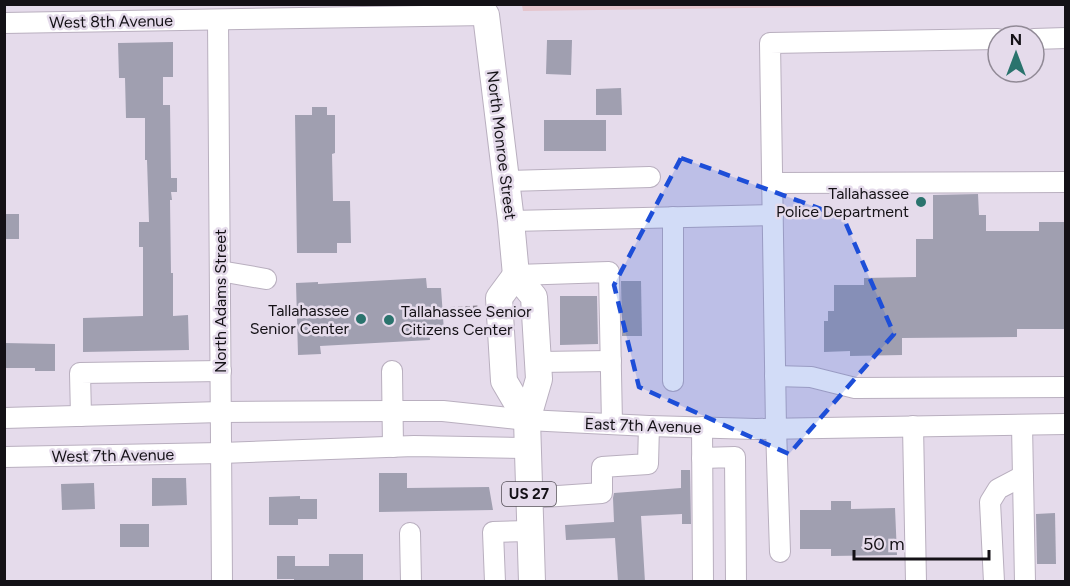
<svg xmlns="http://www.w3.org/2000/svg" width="1070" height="586" viewBox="0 0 1070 586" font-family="Figtree,sans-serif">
<rect width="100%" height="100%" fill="#e5dbeb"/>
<path fill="#e5c4cc" d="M522 5V4L976 5 523 11Z"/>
<g fill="#a09fb0">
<path d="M547 40H572L571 75 546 74Z"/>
<path d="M173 42V77H163V105H170L171 178H177V192H171L172 200H170L171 273H173V316L188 315 189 350 83 352V318L143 316V247H139V222H149L147 160H145V118H126L125 78H119L118 43Z"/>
<path d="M621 88 622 115H596V89Z"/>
<path d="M312 107H327V115H335V153L332 154 333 201H350L351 243H337V253H297L295 115H312Z"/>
<rect x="544" y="120" width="62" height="31"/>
<path d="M978 194 979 215H986V231H1039V222H1065V329H1017V337L902 338V355L850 356V351L824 352V321H828V311H834V285H864V278L916 277V239H933V195Z"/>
<rect x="4" y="214" width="15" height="25"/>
<path d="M426 278 427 288H441L444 331 429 332 430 340 320 346 321 354 298 355 296 283 318 282V284Z"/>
<path d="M621 281H641L642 336H622Z"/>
<path d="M560 296H597L598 344 560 345Z"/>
<path d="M4 343 55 344V371H35V368H4Z"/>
<path d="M681 470H690L691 524H682V514L641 516 645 582H618L615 538 566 540 565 525 614 522 613 498 614 493 681 488Z"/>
<path d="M379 473H407V488L489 487 493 510 379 512Z"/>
<path d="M152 478H186L187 505 152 506Z"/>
<path d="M94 483 95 509 62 510 61 484Z"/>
<path d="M300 496V499H317V519H298V525H269V497Z"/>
<path d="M831 501H851V509L895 508 897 555 831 556V549H800V510H831Z"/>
<path d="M1055 513 1056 564H1037L1036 514Z"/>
<rect x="120" y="524" width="29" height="23"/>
<path d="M329 554H363V582H294V579H277V556H295V566H329Z"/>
</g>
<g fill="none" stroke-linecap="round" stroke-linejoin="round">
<defs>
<g id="minor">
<path d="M218 20 222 582"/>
<path d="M4 23 486 15"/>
<path d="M1034 39 1066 38"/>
<path d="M506 181 650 177"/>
<path d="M773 183 1066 182"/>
<path d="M673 217V381"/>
<path d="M511 221 773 215"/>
<path d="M220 271 266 279"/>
<path d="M516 275 609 272 612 424"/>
<path d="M538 362 611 361"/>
<path d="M392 371 393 447"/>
<path d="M775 376 811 377 855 388 1066 387"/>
<path d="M81 416 80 373 221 371"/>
<path d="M4 418 221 412 392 411H443L527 420 649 426 756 429 1066 424"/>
<path d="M1022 425 1025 582"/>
<path d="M913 426 916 582"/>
<path d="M702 427 703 582"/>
<path d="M4 457 221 453 414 446 528 448"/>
<path d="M702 458 735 457 736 582"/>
<path d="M529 498 602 493V467L648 464 649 426"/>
<path d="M410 533 411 582"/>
<path d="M780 552 776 428 770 43 998 39"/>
<path d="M495 582 493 532 530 531"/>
<path d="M994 582 990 502 998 489 1023 476"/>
</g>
<g id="major">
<path d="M479 4 486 15 511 221 516 275 534 297 539 379 527 420 532 582"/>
<path d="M516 275 499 298 504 381 527 420"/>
</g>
</defs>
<use href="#minor" stroke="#b9afbf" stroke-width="22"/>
<use href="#major" stroke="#b9afbf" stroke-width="28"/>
<path stroke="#867f8a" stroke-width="3" stroke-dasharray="4.5 3" stroke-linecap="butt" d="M443 309 478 307"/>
<use href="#minor" stroke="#fff" stroke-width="20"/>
<use href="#major" stroke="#fff" stroke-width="26"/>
</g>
<path fill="#1d4ed8" fill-opacity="0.2" stroke="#1d4ed8" stroke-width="4.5" stroke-dasharray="12 8" stroke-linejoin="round" d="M681 158 843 217 894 334 789 454 639 387 614 285Z"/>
<g fill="#2a736d" stroke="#e5dbeb" stroke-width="2">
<circle cx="921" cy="202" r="6"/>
<circle cx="361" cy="319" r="6"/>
<circle cx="389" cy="320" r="6"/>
</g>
<g text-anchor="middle" stroke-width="5" stroke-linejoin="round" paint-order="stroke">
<rect fill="#e5dbeb" stroke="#534e56" stroke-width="1.5" x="502" y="482" width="54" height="24" rx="4.5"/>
<g font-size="15" font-weight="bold" fill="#141116">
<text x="529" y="499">US 27</text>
</g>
<g font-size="16" fill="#141116" stroke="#e5dbeb">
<text transform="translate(111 21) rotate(-1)" y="6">West 8th Avenue</text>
<text transform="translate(502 145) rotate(83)" y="6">North Monroe Street</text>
<text transform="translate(220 301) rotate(-90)" y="6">North Adams Street</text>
<text transform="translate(643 425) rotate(2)" y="6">East 7th Avenue</text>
<text transform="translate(113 455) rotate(-1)" y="6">West 7th Avenue</text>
</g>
<g font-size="16" fill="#141116" stroke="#e5dbeb" text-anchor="end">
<text x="909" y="199">Tallahassee<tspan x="909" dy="18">Police Department</tspan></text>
<text x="349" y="316">Tallahassee<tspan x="349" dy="18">Senior Center</tspan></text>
<text x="401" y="317" text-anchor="start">Tallahassee Senior<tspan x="401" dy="18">Citizens Center</tspan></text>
</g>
</g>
<rect width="1070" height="586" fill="none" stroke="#141116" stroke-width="12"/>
<g transform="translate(1016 54)"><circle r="28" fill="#e5dbeb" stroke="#918a96" stroke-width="1.5"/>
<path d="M0-4.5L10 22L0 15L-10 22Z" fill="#2a736d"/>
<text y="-9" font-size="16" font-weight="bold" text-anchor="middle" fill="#141116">N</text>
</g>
<path d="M854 550v9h135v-9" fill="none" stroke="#141116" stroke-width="3"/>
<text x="863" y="550" font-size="18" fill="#141116" stroke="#e5dbeb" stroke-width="4.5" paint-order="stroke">50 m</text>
</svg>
